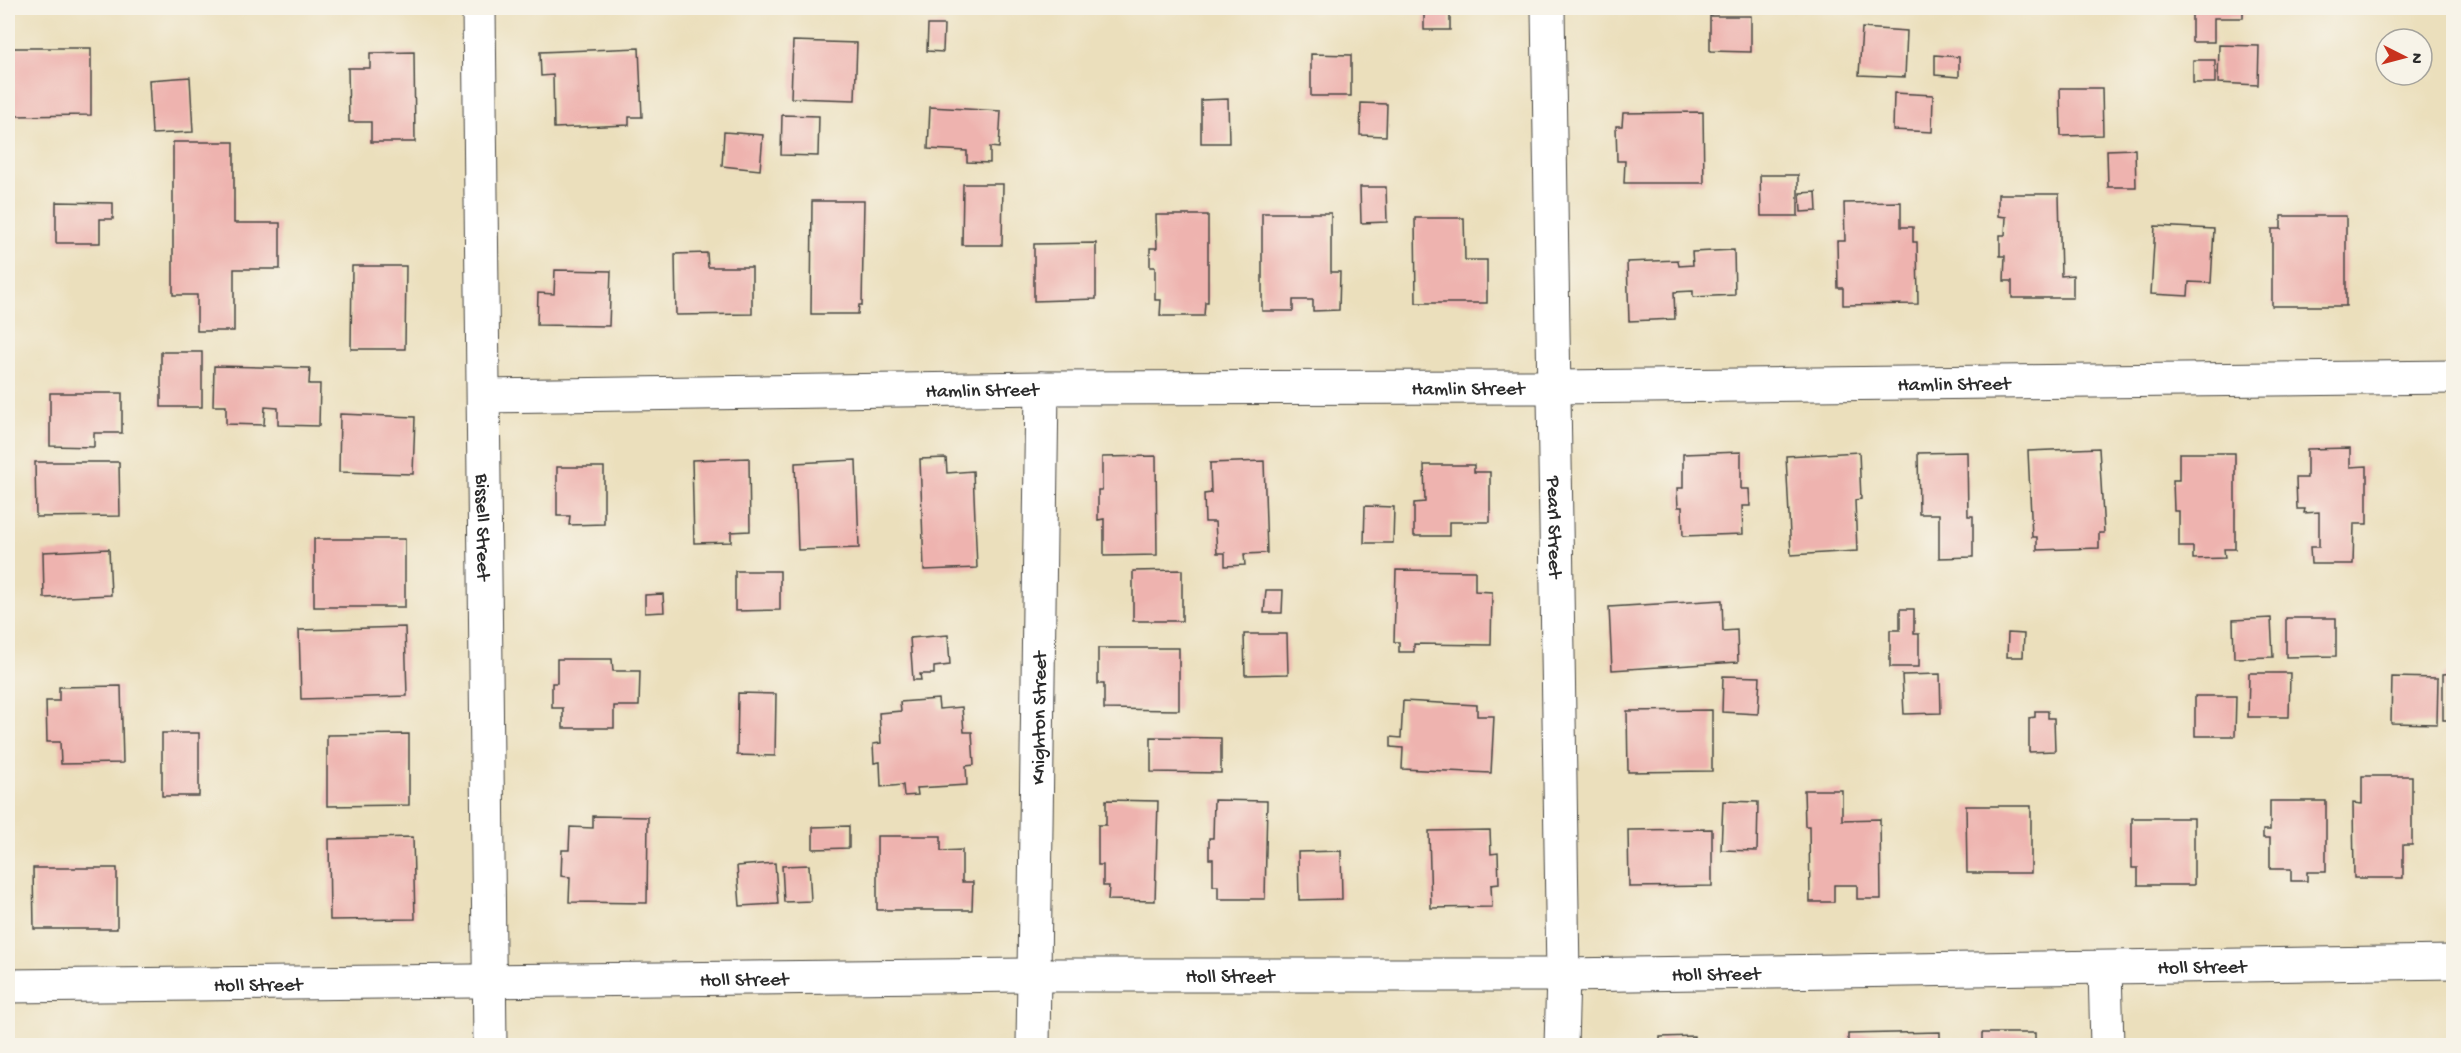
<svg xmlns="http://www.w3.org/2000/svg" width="2461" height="1053" viewBox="0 0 2461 1053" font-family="'Gochi Hand',sans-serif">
<rect width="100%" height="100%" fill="#f7f3e8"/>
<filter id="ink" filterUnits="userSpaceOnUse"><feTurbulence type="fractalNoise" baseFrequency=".0167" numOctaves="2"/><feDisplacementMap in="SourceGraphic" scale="12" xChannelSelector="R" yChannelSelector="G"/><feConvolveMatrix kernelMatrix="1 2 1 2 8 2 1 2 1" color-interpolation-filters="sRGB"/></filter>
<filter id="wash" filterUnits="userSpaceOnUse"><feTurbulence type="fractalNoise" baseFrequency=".008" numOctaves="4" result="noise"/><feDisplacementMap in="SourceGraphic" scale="24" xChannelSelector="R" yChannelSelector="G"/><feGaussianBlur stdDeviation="1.35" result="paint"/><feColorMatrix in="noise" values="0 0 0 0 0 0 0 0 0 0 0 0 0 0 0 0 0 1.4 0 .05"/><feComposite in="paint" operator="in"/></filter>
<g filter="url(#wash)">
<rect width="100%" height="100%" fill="#ebdfbc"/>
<g id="blocks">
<g fill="#eeb3af">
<rect x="1424" y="8" width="26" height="22"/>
<path d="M1898 8H1925V13H1897Z"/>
<path d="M2192 8H2243V18H2214V42H2192Z"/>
<path d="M1710 16H1751V52L1710 51Z"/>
<path d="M928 25H944L943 52 927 51Z"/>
<path d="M1862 28 1907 31 1905 77 1859 75Z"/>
<path d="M793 41 857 43 855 100 791 98Z"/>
<path d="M2219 45 2259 46 2258 85 2218 83Z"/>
<path d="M13 48H91V115L13 116Z"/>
<path d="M639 48 642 117H629V125L554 128 553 75 541 76 540 52Z"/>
<path d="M414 52 415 142H371V122H349L348 68H370V53Z"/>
<path d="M1311 54 1351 55V96H1311Z"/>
<path d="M1935 55 1959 57V77L1935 75Z"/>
<rect x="2193" y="60" width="22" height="23"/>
<path d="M190 77 193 132 152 134 149 80Z"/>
<path d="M2060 88H2102L2103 135 2061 136Z"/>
<path d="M1894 93 1933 95 1932 132 1893 130Z"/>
<path d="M1228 99 1229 143H1201V100Z"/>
<path d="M1361 103 1387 104 1386 136 1360 135Z"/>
<path d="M930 107 1001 111 999 148 990 147V163L967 162V151L928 149Z"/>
<path d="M1703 112 1704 183H1624L1625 161H1617L1616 126H1622L1623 113Z"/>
<path d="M782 115 819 116 818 156 781 155Z"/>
<path d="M724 132 763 135 760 170 722 166Z"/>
<path d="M173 142H234V223H280V269H234V331H197V295H173Z"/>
<path d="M2135 149 2136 187H2108L2107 150Z"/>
<path d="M1760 175H1798V216H1761Z"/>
<path d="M963 184H1003L1002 245H962Z"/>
<path d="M1360 187H1386L1387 222 1361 223Z"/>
<path d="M1816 192 1817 211 1801 212 1800 193Z"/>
<path d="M1998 194H2059L2061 276 2073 275V298H2012V281H2004L2005 256H2000V235H2005L2006 217 1998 216Z"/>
<path d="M812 201H864L862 305H859L858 314H811Z"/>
<path d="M56 202 113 203V219H100V243H56Z"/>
<path d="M1901 202V227H1913V242H1917L1918 304 1843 305V288H1838L1837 241H1845L1844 203Z"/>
<path d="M1262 213H1331V272H1340L1339 310 1313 311V300H1293V311H1262Z"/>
<path d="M1156 215H1208V302H1205L1204 316H1160L1161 300H1155V267H1150V248H1157Z"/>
<path d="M2281 216H2346V306H2272V229H2281Z"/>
<path d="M1415 218H1464L1465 260H1487V303H1416Z"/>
<path d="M2155 226 2214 229 2211 283 2189 282 2188 296 2151 294Z"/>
<path d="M1096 243V299L1034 301V244Z"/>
<path d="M1734 250 1735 295 1693 297V291L1674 292 1675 319 1629 321 1627 262 1678 260 1679 266 1693 265 1692 252Z"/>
<path d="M707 253 708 267H752V314L676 315 675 254Z"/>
<path d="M352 266H406L405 349H351Z"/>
<path d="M555 270 611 271 609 326 537 325 538 293 554 294Z"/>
<rect x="161" y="352" width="41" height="55"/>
<path d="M214 366 310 368 309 384H320L319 426 278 425V408L265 407 264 425 226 424V406H213Z"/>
<path d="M50 393H122V433H94V447L50 446Z"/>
<path d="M340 414 415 417 413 474 339 472Z"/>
<path d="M2099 448 2104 533H2099V548L2037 550V537H2032L2028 451Z"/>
<path d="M2350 448V467L2367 466V524H2354L2353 564H2311L2310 547H2319V512L2304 513 2305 509H2297L2296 478H2307V449Z"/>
<path d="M1741 452V489H1749L1750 506H1742L1743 534 1683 536 1682 507H1678L1677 488H1683V454Z"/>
<path d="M1859 452 1861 499 1855 500 1857 551 1791 555 1786 456Z"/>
<path d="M1967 452 1968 516H1973V557L1939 558V514H1919L1918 453Z"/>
<path d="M2179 453H2235V549H2224L2225 558 2193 559V547H2179V511H2174L2173 480H2179Z"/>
<path d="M1156 456 1157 555 1104 556V519L1098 520V490H1102V457Z"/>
<path d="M749 458 750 531 731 532V542L694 543 692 460Z"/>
<path d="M946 458 947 473 973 471 977 568 924 570 920 459Z"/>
<path d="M856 460 859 548 798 550 795 463Z"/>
<path d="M1264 461 1267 553 1244 554 1245 565 1225 566V553H1217L1215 522H1205L1204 494 1211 493 1210 463Z"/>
<path d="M35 462H119L120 516 36 517Z"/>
<path d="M1424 465H1474V472H1490V522H1449V536H1414V503L1425 502Z"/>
<path d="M557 467H604V524L569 525 570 516H557Z"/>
<path d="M1365 506 1394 507 1393 543H1364Z"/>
<rect x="314" y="539" width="91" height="68"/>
<path d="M109 549 111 595 44 598 43 552Z"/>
<path d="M1182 570V621H1133V571Z"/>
<path d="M1396 570 1475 571V591L1492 592 1491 645 1414 644V652H1399V642H1394Z"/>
<path d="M735 571H780V610L735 611Z"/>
<path d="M1266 590H1283L1282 613H1264Z"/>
<path d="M663 594 664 612 645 613V595Z"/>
<path d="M1722 600 1723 631 1737 630 1738 662 1612 670 1609 607Z"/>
<path d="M1900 609H1914V634H1919V667H1890V630H1900Z"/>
<path d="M2271 618 2273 657 2234 658 2233 620Z"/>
<path d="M2286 618H2336V656L2286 657Z"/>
<path d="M405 627 407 696 301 699 299 630Z"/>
<path d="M2008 633 2024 634 2023 657H2007Z"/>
<path d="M1244 634H1287L1288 674 1245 675Z"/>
<path d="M948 635 950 665 934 667V674H920L921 680H913L910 638Z"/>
<path d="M1098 648H1179V710L1104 709V684H1098Z"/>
<path d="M557 659H612L613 671H640L639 706H614V728H563V708H552V683H557Z"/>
<path d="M2249 673H2290L2289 717H2248Z"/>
<path d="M2454 673V720H2443V674Z"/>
<path d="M1940 674 1941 713 1904 714 1902 675Z"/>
<path d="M1723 676 1760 677 1758 714 1722 712Z"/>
<path d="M2392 677 2438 678 2437 724 2391 723Z"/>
<path d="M121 686 123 763 61 764 60 742H47L46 701H59V687Z"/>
<path d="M738 693 776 694 775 756 737 755Z"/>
<path d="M2195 696H2236L2235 736H2195Z"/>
<path d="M938 699 939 709 962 707 964 732H972L974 765 966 766 967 785 917 788 918 795 904 796 903 785 881 787 880 762 874 763 873 744 881 743 879 713 901 711 900 702Z"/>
<path d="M1403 701 1477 705V716H1494L1491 773 1402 769 1403 748 1391 747V737L1401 738Z"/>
<path d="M1712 710V771L1628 772 1627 711Z"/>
<path d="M2035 711H2048V718H2054L2055 751 2029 752V718L2035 717Z"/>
<rect x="162" y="733" width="37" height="63"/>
<path d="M409 734V805L327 806V735Z"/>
<path d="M1151 737 1221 738V773L1151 772Z"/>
<path d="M2362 776H2412V845H2403V878H2354L2353 803 2362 804Z"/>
<path d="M1804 790H1842V820L1880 819 1881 899H1857V885H1834V902H1810L1809 826H1805Z"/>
<path d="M1106 800 1158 801 1155 901 1108 900 1109 886H1103V865H1098V825H1106Z"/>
<path d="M1214 800 1267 801 1265 899H1218V886H1213V859H1209V838H1213Z"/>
<path d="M1723 801 1758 802 1757 851 1721 850Z"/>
<path d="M2270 801H2326V872H2307V881H2291V869H2270V838H2263V830H2270Z"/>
<path d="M1966 806H2031V873H1967Z"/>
<path d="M593 816 648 817 647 903 569 902 570 877 561 876 562 850H569L570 827 593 828Z"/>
<path d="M2132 818H2194V885H2138V868H2132Z"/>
<path d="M849 826V848L813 849V827Z"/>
<path d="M1712 829V886L1629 887 1628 830Z"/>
<path d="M1490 830 1491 854 1498 853 1499 884 1491 885 1492 907 1431 908 1429 831Z"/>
<path d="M877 836H941V851L962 850V882H973L972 910H877Z"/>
<path d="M413 837 415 919 330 920 329 839Z"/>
<path d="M1341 851 1342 899 1299 900 1298 852Z"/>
<path d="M775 863 778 904 740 906 737 866Z"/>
<path d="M809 865 811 901 784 902 782 866Z"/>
<path d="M33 868H117V929H34Z"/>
<path d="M1940 1032V1046H1848V1034Z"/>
<rect x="1982" y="1033" width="53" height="13"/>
<path d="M1694 1036V1046H1660V1037Z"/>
<rect x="1247" y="1041" width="44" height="5"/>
</g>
</g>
</g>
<g filter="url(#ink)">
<use href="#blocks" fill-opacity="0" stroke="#484641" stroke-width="1.5"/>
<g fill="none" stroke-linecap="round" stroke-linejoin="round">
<defs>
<g id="minor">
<path id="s1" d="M479 8 490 1046"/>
<path id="s2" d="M1548 8 1563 975 1561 1046"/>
<path id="s3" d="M484 396 1042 388 1555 387 2454 377"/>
<path d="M2105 968 2107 1046"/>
<path id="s4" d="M8 986 1034 975H1563L2454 962"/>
<path id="s5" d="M1033 1046 1042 388"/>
</g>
</defs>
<use href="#minor" stroke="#484641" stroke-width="35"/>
<use href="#minor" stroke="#fff" stroke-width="33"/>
</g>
</g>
<g text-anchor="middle" stroke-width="4.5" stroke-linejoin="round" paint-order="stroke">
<g font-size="20" fill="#2b2b2b" stroke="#f7f3e8">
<text dy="7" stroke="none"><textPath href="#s3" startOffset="1470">Hamlin Street</textPath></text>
<text dy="7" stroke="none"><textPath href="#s3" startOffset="984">Hamlin Street</textPath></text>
<text dy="7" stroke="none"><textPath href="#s3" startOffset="498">Hamlin Street</textPath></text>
<text dy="7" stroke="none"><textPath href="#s1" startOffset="519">Bissell Street</textPath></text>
<text dy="7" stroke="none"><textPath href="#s2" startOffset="519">Pearl Street</textPath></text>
<text dy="7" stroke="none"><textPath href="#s5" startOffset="328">Knighton Street</textPath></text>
<text dy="7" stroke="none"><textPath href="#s4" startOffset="2194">Holl Street</textPath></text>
<text dy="7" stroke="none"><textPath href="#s4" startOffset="1708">Holl Street</textPath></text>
<text dy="7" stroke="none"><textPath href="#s4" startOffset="1222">Holl Street</textPath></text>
<text dy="7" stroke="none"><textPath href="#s4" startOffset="736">Holl Street</textPath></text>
<text dy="7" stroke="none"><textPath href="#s4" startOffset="250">Holl Street</textPath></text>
</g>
</g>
<rect width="2461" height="1053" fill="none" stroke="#f7f3e8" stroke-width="30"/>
<g transform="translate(2404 57) rotate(96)"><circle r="28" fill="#f7f3e8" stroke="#a5a39c" stroke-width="1.5"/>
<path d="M0-4.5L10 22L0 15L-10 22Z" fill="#c8321e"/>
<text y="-9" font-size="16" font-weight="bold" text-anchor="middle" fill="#2b2b2b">N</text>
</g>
</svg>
